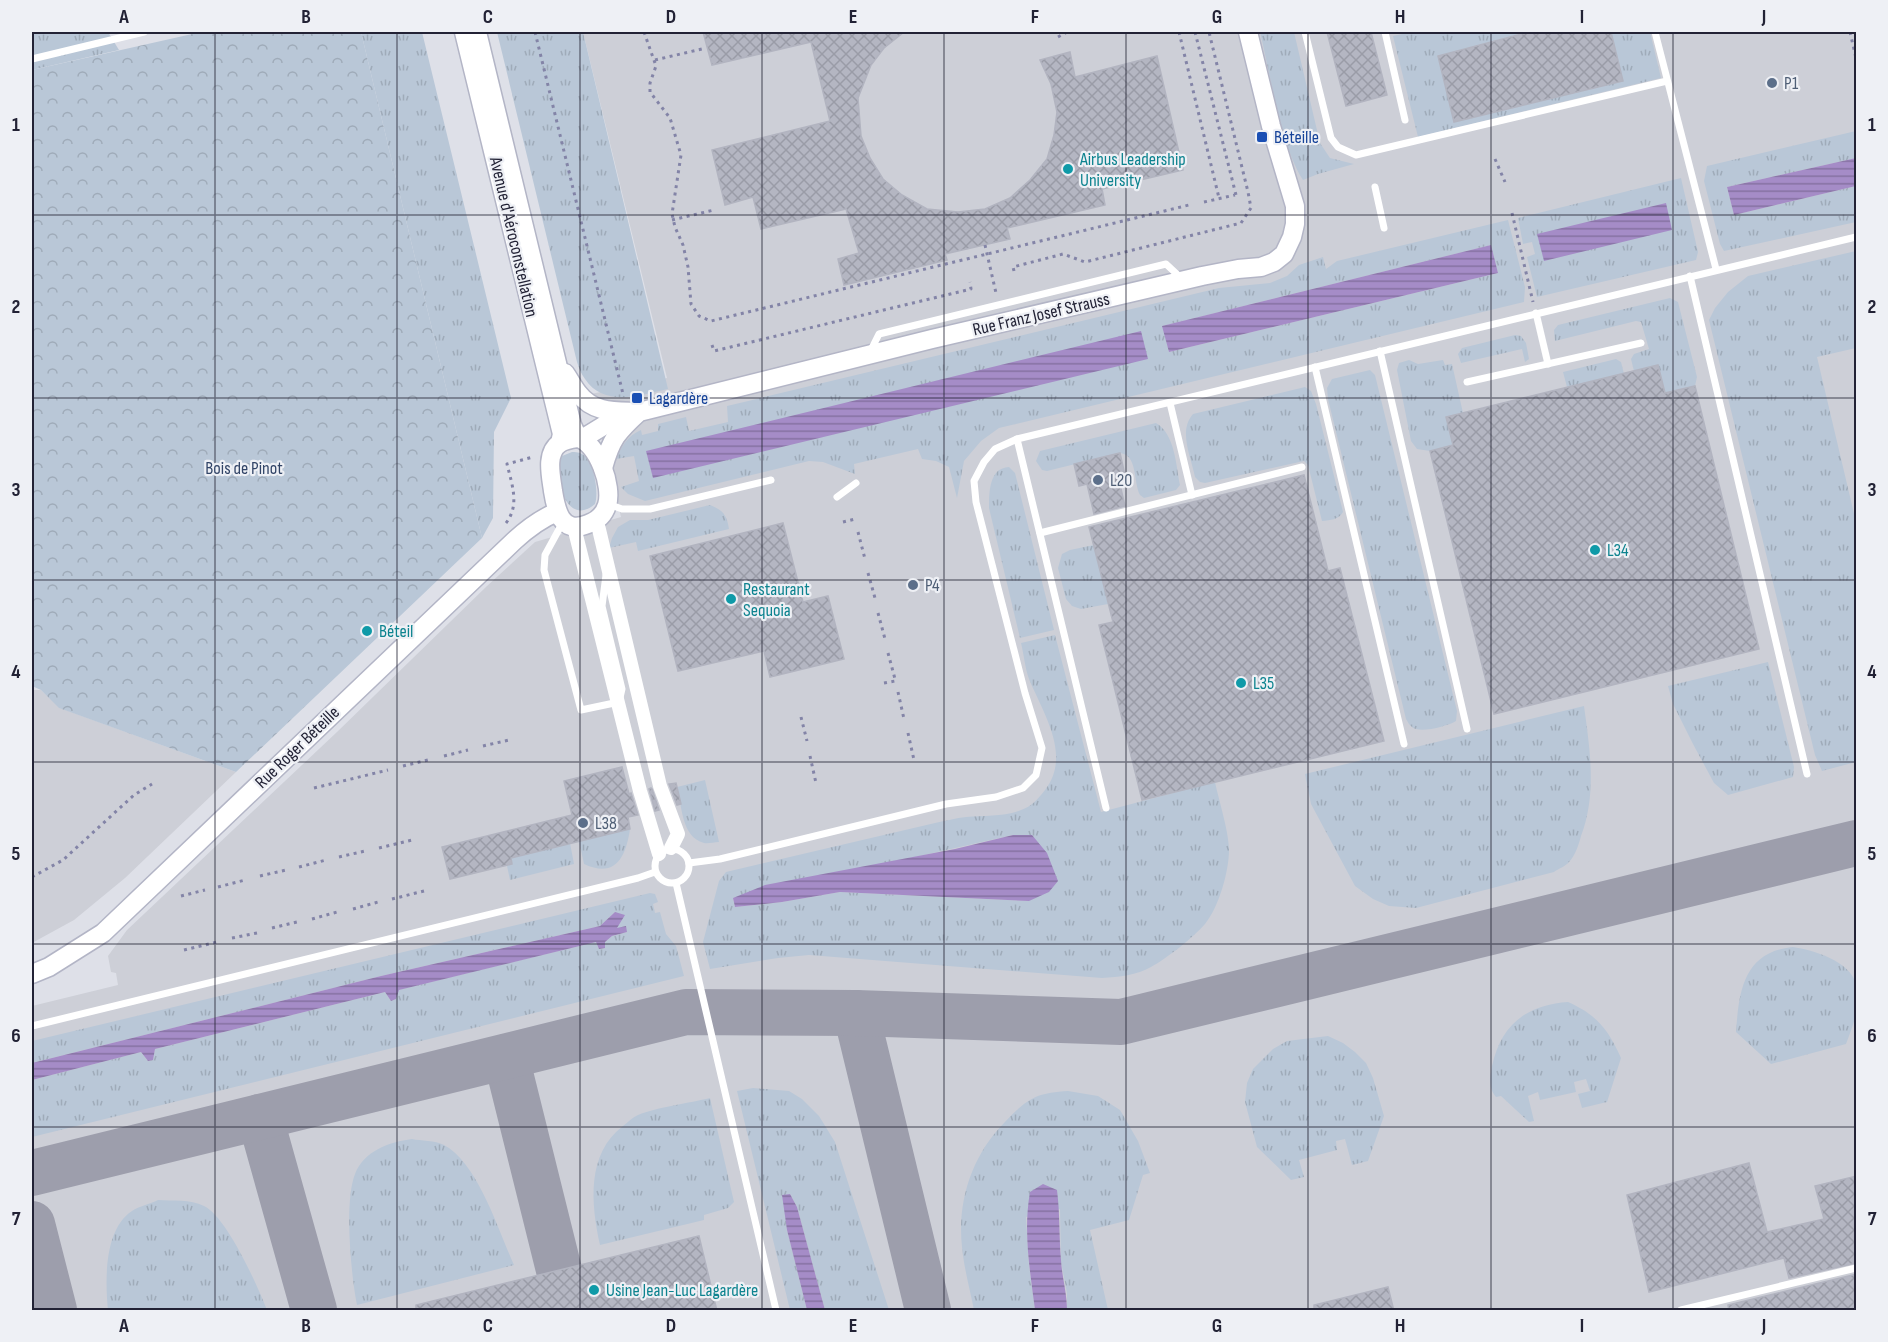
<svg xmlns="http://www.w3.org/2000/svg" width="1888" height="1342" viewBox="0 0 1888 1342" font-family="'Sofia Sans Condensed',sans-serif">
<defs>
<pattern id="grass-tufts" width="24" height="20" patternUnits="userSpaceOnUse" patternTransform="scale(1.5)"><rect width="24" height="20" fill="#b9c7d7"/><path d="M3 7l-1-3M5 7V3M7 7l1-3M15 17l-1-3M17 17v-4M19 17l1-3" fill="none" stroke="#9fabb9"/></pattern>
<pattern id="forest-crowns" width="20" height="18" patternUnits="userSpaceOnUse" patternTransform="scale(1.5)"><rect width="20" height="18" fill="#b9c7d7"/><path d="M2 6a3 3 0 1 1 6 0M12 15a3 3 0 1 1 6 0" fill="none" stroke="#9fabb9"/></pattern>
<pattern id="water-rules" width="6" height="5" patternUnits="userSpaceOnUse" patternTransform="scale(1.5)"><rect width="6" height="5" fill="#a58cc7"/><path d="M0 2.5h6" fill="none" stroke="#8672a2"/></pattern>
<pattern id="building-cross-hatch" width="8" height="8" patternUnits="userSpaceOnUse" patternTransform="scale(1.5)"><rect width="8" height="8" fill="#b4b6c2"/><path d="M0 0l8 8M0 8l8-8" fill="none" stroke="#9a9ca7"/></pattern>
</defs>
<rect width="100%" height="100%" fill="#dee0e8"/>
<g fill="#cdcfd7">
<path d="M583 32H1856V1310H32V1006L118 985 116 973 111 972 108 956 127 930 337 732 487 586 535 542 621 517 591 394 667 378Z"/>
<path d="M32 690H41L60 708 236 772 125 878 74 920 32 943Z"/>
</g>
<g fill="url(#grass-tufts)" fill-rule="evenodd">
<path d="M32 32H108L119 50 32 70Z"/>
<path d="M361 32H422L511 398 494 432 493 518 482 538Z"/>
<path d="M497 32H583L668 389C641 395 604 408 585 379 581 374 579 368 577 362Z"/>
<path d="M1260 32H1294L1320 143 1330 158 1354 164 1318 174 1303 180C1281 146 1270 73 1260 32Z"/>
<path d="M1411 32H1518L1519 34 1438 56 1455 122 1623 81 1611 32H1650L1661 78 1418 137 1393 36Z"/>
<path d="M1856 131V158L1727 187 1734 215 1856 186V222L1724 251 1720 244 1704 181 1707 166Z"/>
<path d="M1681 178 1698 252 1696 260 1537 297 1527 257 1535 254 1532 242 1523 244 1518 218Z"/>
<path d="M1508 220 1525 287 1524 302 999 428 981 441 964 461 957 498 949 467 936 461 922 459 918 449 854 464 855 474 823 462 809 461 645 501 628 494 621 487 639 481 634 456 616 459C622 446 627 436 641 430L642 435 658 431V424L686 417 689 431 728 422 727 406 1219 288 1270 283 1287 276 1299 265 1323 257 1326 269 1337 261ZM1491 245 1498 273 1169 352 1163 326Z"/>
<path d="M1856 251V348L1817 357 1856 522V762L1822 771 1815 755 1709 320 1715 308 1728 292 1748 276Z"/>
<path d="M1670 298 1678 302 1697 377 1695 386 1665 393 1658 365 1634 371 1631 359 1634 354 1649 349 1641 322 1636 321 1555 341 1554 330 1558 325Z"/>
<path d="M1515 335 1521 336 1526 343 1529 359 1525 362 1522 349 1461 363 1458 354 1462 348Z"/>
<path d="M1616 359 1621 362 1624 374 1567 387 1563 372Z"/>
<path d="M1409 360 1418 364 1443 360 1445 365 1452 364 1463 413 1453 445 1430 451 1417 449 1411 441 1397 370 1399 363Z"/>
<path d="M1370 370 1375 375 1457 711 1456 721C1448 726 1419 734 1412 727 1409 725 1408 722 1406 719L1328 399 1327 388 1332 379Z"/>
<path d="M1305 387 1311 391 1316 404 1343 512C1338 520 1331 520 1322 521L1308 465 1304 461 1205 483 1200 482 1195 477C1191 457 1178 431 1193 414Z"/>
<path d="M1156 423C1175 434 1176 465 1180 485L1176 490 1144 498 1140 495C1133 482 1138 455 1120 453L1047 471 1042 470 1036 461 1040 451Z"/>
<path d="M572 452C578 452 582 453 586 457 594 465 599 493 595 504 566 529 551 474 562 456Z"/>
<path d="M1009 467 1015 473 1054 630 1020 638 989 508C989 492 989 468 1009 467Z"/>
<path d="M710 505C723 510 727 515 729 529L638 551 636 542 609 548 612 538 618 527 630 520H648Z"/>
<path d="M1094 545 1108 604 1081 609 1072 606 1066 599 1058 568 1062 554 1070 550Z"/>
<path d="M1055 635 1101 812 1215 782C1219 801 1229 832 1229 850 1229 871 1219 907 1205 924 1194 937 1166 959 1151 967 1137 975 1119 977 1102 978L809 955 778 958 710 969 703 942 719 881 726 872 935 823C945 821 956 818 966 817 984 815 1004 817 1021 810 1031 807 1039 798 1045 790 1072 755 1043 713 1029 679 1025 668 1024 655 1021 643ZM1013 835 1029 901 840 892 782 902 735 907 733 898Z"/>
<path d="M1768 662 1794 767 1793 777 1728 795 1714 783 1693 744 1673 704 1668 686Z"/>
<path d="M1584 706C1590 750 1597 794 1581 836 1579 844 1575 856 1569 862 1566 866 1558 869 1554 872L1416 908 1389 906 1373 899 1355 886 1311 804 1305 774Z"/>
<path d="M705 780 719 842C714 842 708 844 704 843 681 837 682 805 677 787Z"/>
<path d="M630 829C626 856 616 879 584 864L579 841Z"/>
<path d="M570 843 574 864 510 880 507 866 512 864 511 858Z"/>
<path d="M650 893 655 894 658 902 653 904 655 913 660 912 666 934 676 946 684 976 32 1137V1080L141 1052 148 1061 153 1060 155 1049 385 992 391 1001 396 999 398 990 596 942 599 949 605 948V942L612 936 627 932 616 929 615 912 600 926 381 976 32 1063V1041Z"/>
<path d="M1793 947C1813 950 1850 961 1856 984 1862 1004 1853 1025 1846 1044L1771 1064 1736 1032C1739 990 1744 952 1793 947Z"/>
<path d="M1568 1002C1597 1015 1608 1029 1621 1058L1607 1102 1582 1108 1578 1094 1590 1091 1586 1079 1574 1082 1576 1092 1540 1100 1538 1092 1528 1096 1534 1121 1529 1122 1501 1096 1496 1097C1488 1087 1490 1078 1492 1066 1501 1025 1526 1005 1568 1002Z"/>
<path d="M1328 1036 1343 1043 1355 1052 1366 1063 1373 1078 1384 1116 1368 1161 1352 1165 1345 1139 1336 1141 1337 1150 1299 1160 1304 1177 1291 1180 1257 1147 1245 1102 1247 1083 1253 1069 1273 1049 1287 1041Z"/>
<path d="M753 1088 789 1091 802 1099 819 1116 835 1142 889 1310H825L797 1207 790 1194 787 1230 807 1310H790L737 1091Z"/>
<path d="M1068 1091 1098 1096 1120 1110 1138 1141 1150 1173 1143 1175 1129 1220 1090 1230 1108 1310H1067V1293L1061 1262 1060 1209 1026 1217 1029 1265 1035 1310H974C970 1290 964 1268 962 1247 957 1201 972 1155 1005 1122 1028 1098 1036 1093 1068 1091Z"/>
<path d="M710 1098 734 1202 728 1208 704 1215V1220L600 1245C591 1204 586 1154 623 1126 628 1122 633 1117 638 1115 657 1107 690 1103 710 1098Z"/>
<path d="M412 1139C421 1141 435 1140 444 1145 478 1163 498 1230 514 1265L357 1305C351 1275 344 1202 355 1174 364 1151 389 1142 412 1139Z"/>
<path d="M158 1200C173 1201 190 1199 204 1206 227 1217 258 1287 267 1310H108C105 1281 104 1229 132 1211 139 1206 150 1204 158 1200Z"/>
</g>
<path fill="url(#forest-crowns)" d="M201 32H361L482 538 236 772 59 708 41 690 32 686V70Z"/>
<g fill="url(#water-rules)">
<path d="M1856 158V186L1734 215 1727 187Z"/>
<path d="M1666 203 1672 230 1544 261 1537 234Z"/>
<path d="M1491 245 1498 273 1169 352 1162 326Z"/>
<path d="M1141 331 1148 359 653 478 646 451Z"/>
<path d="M1013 835H1032L1047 853 1058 881 1049 892 1029 901 840 892 782 902 735 907 733 898 765 885 955 849Z"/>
<path d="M615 912 625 915 617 928 626 926 627 932 612 936 605 942V948L599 949 596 942 399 990 396 999 391 1001 385 992 155 1049 153 1060 148 1061 141 1052 32 1080V1063L381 976 600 926Z"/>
<path d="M1043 1184 1057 1190C1060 1213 1059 1236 1061 1260 1062 1277 1067 1293 1067 1310H1035C1030 1271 1023 1232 1030 1192Z"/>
<path d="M790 1194 797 1207 825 1310H807L787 1230 782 1195Z"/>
</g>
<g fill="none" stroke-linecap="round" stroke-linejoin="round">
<g stroke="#9d9eac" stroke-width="46">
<path d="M856 1013 928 1310"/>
<path d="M506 1057 559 1270"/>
<path d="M260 1117 314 1310"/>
<path d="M32 1173 686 1012 856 1013 1121 1022 1856 843"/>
<path d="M32 1224 54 1310"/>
</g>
</g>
<g fill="url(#building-cross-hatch)" stroke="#b2b4c0" stroke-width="1.5">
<path d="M703 32H904L884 48 871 65 858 98 861 136 870 158 883 179 902 195 927 209 958 212 985 209 1010 198 1030 180 1047 159 1054 135 1057 112 1051 84 1040 60 1070 52 1075 77 1157 56 1183 170 1102 189 1105 205 1007 228 1010 239 945 254 947 260 844 285 838 259 859 253 846 209 761 229 753 197 725 205 712 150 830 121 811 42 712 65Z"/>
<path d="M1327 32H1371L1387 95 1346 106Z"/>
<path d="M1529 32H1611L1623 81 1454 122 1438 56Z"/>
<path d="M1658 365 1665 393 1695 386 1759 649 1494 714 1430 451 1453 445 1446 417Z"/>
<path d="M1120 453 1125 475 1118 476 1125 506 1094 514 1087 484 1079 486 1074 464Z"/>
<path d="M1304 475 1328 571 1340 568 1384 741 1142 800 1099 625 1113 622 1089 527Z"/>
<path d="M783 523 803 602 828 596 844 659 770 677 764 651 678 671 650 556Z"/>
<path d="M622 767 629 794 631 793 638 815 628 817 630 829 511 858 512 864 450 879 442 847 572 815 564 781Z"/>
<path d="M676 783 681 804 677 805 669 784Z"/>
<path d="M651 788 652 789 659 810 655 811 649 789Z"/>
<path d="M1749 1163 1767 1232 1824 1219 1815 1186 1857 1176V1263L1789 1278 1784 1258 1649 1292 1627 1195Z"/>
<path d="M699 1236 717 1311H416V1305Z"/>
<path d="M1857 1274V1311H1729L1728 1305Z"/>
<path d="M1388 1287 1394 1311H1314V1305Z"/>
</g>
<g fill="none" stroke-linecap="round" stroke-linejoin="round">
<defs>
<g id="secondary">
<path d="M464 32 562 434 560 443"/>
<path d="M477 32 572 425 578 438"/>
<path d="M565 373C570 380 573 387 578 393 594 414 616 411 639 412"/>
<path d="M578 438C598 443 613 487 607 505 604 515 597 521 588 524 561 535 556 510 553 491 551 476 545 453 560 443 565 440 572 439 578 438Z"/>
<path d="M582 439 626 412"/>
<path d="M603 468C611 439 617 432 639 412L932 339 1202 276 1238 269 1261 267 1274 262 1284 254 1292 237 1295 224V206L1271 126 1248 32"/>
<path d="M32 974 49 967 103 933 514 541C527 529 540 519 557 512"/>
</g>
</defs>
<use href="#secondary" stroke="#b3b5c6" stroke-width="21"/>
<g stroke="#8384a7" stroke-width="3" stroke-dasharray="3 4.5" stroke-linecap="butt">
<path d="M535 32 623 394"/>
<path d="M644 32 656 66 650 83V92L670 118 681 155 672 214 675 227 683 245 688 267 691 304 699 316 711 321 1189 205"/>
<path d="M1179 32 1219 198"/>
<path d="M1195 32 1236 195"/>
<path d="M1850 32 1856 58"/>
<path d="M1058 37 1067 32"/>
<path d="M655 60 706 48"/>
<path d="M1495 159 1505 182"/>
<path d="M1204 202 1235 195"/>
<path d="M1512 213 1533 302"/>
<path d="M672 220 714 210"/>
<path d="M985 245 996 293"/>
<path d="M1014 271 1013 267 1063 254 1085 262 1241 223 1251 208 1248 192 1209 32"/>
<path d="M712 345 714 351 971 289 970 282"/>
<path d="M843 522 855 519"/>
<path d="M506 523C520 505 512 485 507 464L533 457"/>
<path d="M858 532 865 559"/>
<path d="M868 573 875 598"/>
<path d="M878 613 885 639"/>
<path d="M888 653 895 679"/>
<path d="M884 683 895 681"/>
<path d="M898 692 904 719"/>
<path d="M801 717 807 741"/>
<path d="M908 733 914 760"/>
<path d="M483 746 509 740"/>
<path d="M444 756 468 750"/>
<path d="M810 756 816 783"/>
<path d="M403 766 428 760"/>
<path d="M314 788 388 770"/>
<path d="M379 848 412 840"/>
<path d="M339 857 365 851"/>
<path d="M299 867 326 860"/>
<path d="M260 876 286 870"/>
<path d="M32 877 63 860 134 795 152 784"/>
<path d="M218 887 245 880"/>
<path d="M181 896 205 890"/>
<path d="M392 899 424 891"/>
<path d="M353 909 378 902"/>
<path d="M312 919 337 912"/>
<path d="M272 928 297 922"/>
<path d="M232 938 257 933"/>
<path d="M184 950 217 942"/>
</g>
<g stroke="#fff" stroke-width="7">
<path d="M1305 32 1331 138 1338 147 1356 155 1667 81"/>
<path d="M1385 32 1405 120"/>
<path d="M1655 32 1716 269"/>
<path d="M32 59 144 32"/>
<path d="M1375 187 1384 228"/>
<path d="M1690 276 1807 774"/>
<path d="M1536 313 1548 364"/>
<path d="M871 350 879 334 1166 264 1181 278"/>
<path d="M1380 351 1467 729"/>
<path d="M1315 367 1404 744"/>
<path d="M1467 382 1641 343"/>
<path d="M1170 403 1192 495"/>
<path d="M1017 439 1106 808"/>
<path d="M837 497 856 483"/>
<path d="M608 504 622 509H650L771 480"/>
<path d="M563 522 545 555 544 570 581 710 619 702 622 689 602 606 606 575"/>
<path d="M1040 533 1302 467"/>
<circle cx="672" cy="866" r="17"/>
<path d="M689 863 720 859 946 804 996 797 1023 788 1036 775 1042 748 1025 693 976 502 974 481 984 462 995 449 1017 439 1856 237"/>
<path d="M676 883 776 1310"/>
<path d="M32 1026 638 878 655 872"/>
<path d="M1681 1310 1856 1268"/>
</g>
<g stroke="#fff" stroke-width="14">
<path d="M597 521 660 786 678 834 671 848"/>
<path d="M574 527 640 791 659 854"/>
</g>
<use href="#secondary" stroke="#fff" stroke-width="18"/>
</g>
<path fill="none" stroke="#222235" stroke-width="1.5" stroke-opacity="0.55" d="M215 32V1310M397 32V1310M580 32V1310M762 32V1310M944 32V1310M1126 32V1310M1308 32V1310M1491 32V1310M1673 32V1310M32 215H1856M32 398H1856M32 580H1856M32 762H1856M32 944H1856M32 1127H1856"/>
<g fill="#5c6f8a" stroke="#eef0f5" stroke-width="2">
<circle cx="1772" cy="83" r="6"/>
<circle cx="1098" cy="480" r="6"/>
<circle cx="913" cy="585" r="6"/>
<circle cx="583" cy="823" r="6"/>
</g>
<g fill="#1a4fb4" stroke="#eef0f5" stroke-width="2">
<rect x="1256" y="131" width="12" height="12" rx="3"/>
<rect x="631" y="392" width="12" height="12" rx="3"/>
</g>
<g fill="#0f9aa8" stroke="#eef0f5" stroke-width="2">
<circle cx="1068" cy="169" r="6"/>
<circle cx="1595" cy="550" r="6"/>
<circle cx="731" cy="599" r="6"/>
<circle cx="367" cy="631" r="6"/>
<circle cx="1241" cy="683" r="6"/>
<circle cx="594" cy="1290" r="6"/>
</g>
<g text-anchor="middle" stroke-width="4.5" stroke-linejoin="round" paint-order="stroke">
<g font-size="18" fill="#4e5e75" stroke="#eef0f5" text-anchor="start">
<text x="1784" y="89">P1</text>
<text x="1110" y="486">L20</text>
<text x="925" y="591">P4</text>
<text x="595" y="829">L38</text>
</g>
<g font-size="18" fill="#164399" stroke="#eef0f5" text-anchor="start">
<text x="1274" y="143">Béteille</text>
<text x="649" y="404">Lagardère</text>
</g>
<g font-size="18" fill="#0d838f" stroke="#eef0f5" text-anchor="start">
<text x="1080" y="165">Airbus Leadership<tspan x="1080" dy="21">University</tspan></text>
<text x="1607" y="556">L34</text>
<text x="743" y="595">Restaurant<tspan x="743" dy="21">Sequoia</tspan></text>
<text x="379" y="637">Béteil</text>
<text x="1253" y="689">L35</text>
<text x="606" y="1296">Usine Jean-Luc Lagardère</text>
</g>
<g font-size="18" fill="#222235" stroke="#eef0f5">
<text transform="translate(514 237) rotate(77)" y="6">Avenue d'Aéroconstellation</text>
<text transform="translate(1041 314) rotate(-13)" y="6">Rue Franz Josef Strauss</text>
<text transform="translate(297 747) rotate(-44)" y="6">Rue Roger Béteille</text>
</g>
<g font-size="18" fill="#314467" stroke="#eef0f5">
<text x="244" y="474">Bois de Pinot</text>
</g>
</g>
<rect width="1888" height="1342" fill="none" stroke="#eef0f5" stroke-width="66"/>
<rect x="33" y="33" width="1822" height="1276" fill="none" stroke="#222235" stroke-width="2"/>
<g font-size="20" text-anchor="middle" font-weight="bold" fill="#222235">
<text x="124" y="23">A</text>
<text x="306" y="23">B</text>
<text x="488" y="23">C</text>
<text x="671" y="23">D</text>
<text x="853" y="23">E</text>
<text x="1035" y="23">F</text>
<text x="1217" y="23">G</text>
<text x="1400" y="23">H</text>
<text x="1582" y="23">I</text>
<text x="1764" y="23">J</text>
<text x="16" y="131">1</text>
<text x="1872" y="131">1</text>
<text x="16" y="313">2</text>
<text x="1872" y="313">2</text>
<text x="16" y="496">3</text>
<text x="1872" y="496">3</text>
<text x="16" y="678">4</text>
<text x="1872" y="678">4</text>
<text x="16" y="860">5</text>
<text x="1872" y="860">5</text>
<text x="16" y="1042">6</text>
<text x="1872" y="1042">6</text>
<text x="16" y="1225">7</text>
<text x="1872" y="1225">7</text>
<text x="124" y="1332">A</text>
<text x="306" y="1332">B</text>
<text x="488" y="1332">C</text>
<text x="671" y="1332">D</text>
<text x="853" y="1332">E</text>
<text x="1035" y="1332">F</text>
<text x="1217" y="1332">G</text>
<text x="1400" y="1332">H</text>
<text x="1582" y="1332">I</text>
<text x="1764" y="1332">J</text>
</g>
</svg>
